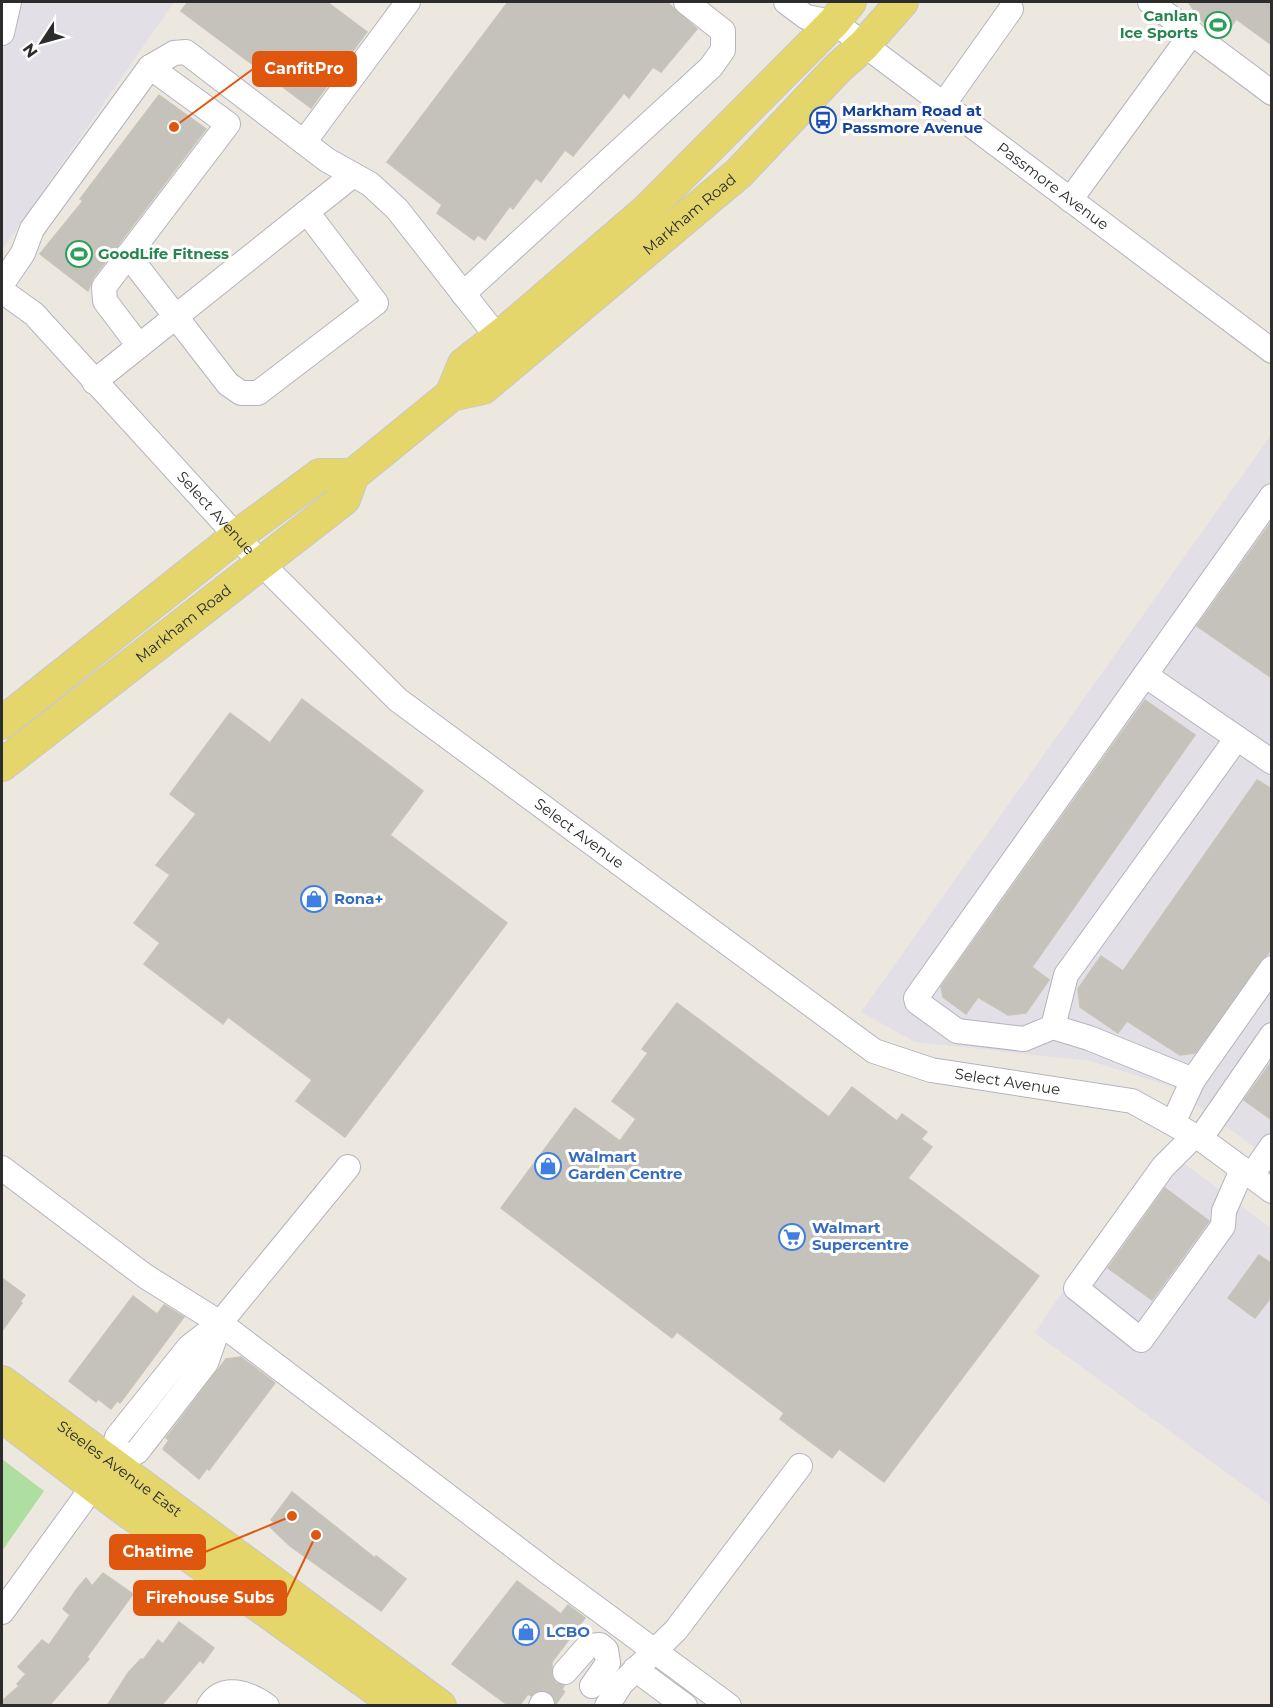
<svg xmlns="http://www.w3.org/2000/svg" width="1273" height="1707" viewBox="0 0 1273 1707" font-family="Montserrat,sans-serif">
<rect width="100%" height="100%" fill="#ece8e0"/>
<g fill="#e2dfe6">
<path d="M2 2H174L2 250Z"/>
<path d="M1271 435V1159L1172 1087 1091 1061 915 1042 861 1012Z"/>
<path d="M1163 1148 1271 1228V1505L1035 1333 1102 1232Z"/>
</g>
<path fill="#afdea1" d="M2 1459 44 1491 2 1551Z"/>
<g fill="#c5c2bb" stroke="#c8c4b9" stroke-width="1.5">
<path d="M188 2H327L367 32 311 108 181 11Z"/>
<path d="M508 2H667L697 29 661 72 653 67 629 98 624 93 573 156 565 150 541 182 536 178 513 209 510 206 485 240 478 235 474 240 437 213 442 205 387 162Z"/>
<path d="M1188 2H1272V45L1236 19 1230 29 1206 26Z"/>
<path d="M159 95 206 129 93 278 88 291 40 254 83 201 80 199Z"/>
<path d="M1272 521V678L1197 626Z"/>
<path d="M302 699 423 791 390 835 507 923 345 1137 296 1101 312 1080 228 1017 223 1024 144 964 160 943 134 923 170 875 156 865 196 814 170 794 230 713 270 743Z"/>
<path d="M1145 700 1195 735 1032 967 1049 980 1026 1013 1008 1015 978 997 966 1014 943 997 941 987Z"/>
<path d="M1257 780 1272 789V948L1195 1053 1180 1055 1127 1021 1118 1033 1080 1007 1078 989 1101 956 1123 971Z"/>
<path d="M677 1003 829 1117 852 1087 897 1121 902 1114 927 1132 921 1139 932 1147 908 1178 1039 1276 884 1482 839 1449 832 1458 780 1419 784 1413 677 1332 672 1338 501 1208 575 1108 620 1141 636 1119 612 1101 648 1053 642 1049Z"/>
<path d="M1272 1061V1120L1244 1100Z"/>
<path d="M1165 1188 1209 1221 1152 1300 1108 1268Z"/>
<path d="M1259 1255 1272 1264V1296L1255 1318 1228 1298Z"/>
<path d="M2 1278 25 1295 20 1302 22 1303 2 1331Z"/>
<path d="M133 1296 157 1314 164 1305 184 1317 120 1403 117 1401 111 1409 98 1399 96 1402 69 1381Z"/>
<path d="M241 1357 275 1383 209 1470 207 1468 199 1479 163 1449 169 1440 166 1438 226 1359Z"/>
<path d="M292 1492 375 1558 376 1556 406 1579 381 1611 290 1546 270 1527 274 1522 271 1520Z"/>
<path d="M103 1573 133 1594 87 1657 89 1659 49 1706H2V1701L19 1686 17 1684 26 1674 18 1667 42 1640 49 1645 70 1615 63 1609 76 1590 86 1578 92 1586Z"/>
<path d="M517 1581 561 1614 568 1605 585 1618 552 1662V1677L556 1683 564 1686 555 1699 549 1692 541 1690 531 1696 528 1694 519 1706H509L452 1664Z"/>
<path d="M179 1622 214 1648 203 1663 200 1660 161 1706H107L128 1673 141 1659 143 1660 158 1640 163 1644Z"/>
</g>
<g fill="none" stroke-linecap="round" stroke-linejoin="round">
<path stroke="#c6c2bc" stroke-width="24" stroke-dasharray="24 12" stroke-linecap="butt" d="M542 1704 565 1672"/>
<defs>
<g id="minor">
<path id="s1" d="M786 2 806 17 834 22 1272 351"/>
<path d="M1150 2 1272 93"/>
<path d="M2 33 9 2"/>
<path d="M943 105 1011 9"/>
<path d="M304 142 408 2"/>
<path d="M1070 200 1192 33"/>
<path d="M128 255 228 384 241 393H258L376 303 307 212"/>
<path d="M2 284 23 253 32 229 150 67 174 53 186 52 327 160 370 184 397 209 498 338"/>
<path id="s2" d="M2 291 34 314 261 563 398 700 874 1051 931 1070 1132 1101 1204 1141 1272 1191"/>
<path d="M463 294 711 67 723 50V31L686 2"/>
<path d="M139 346 105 301 104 287 228 124 150 67"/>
<path d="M94 382 353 175"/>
<path d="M1145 675 1272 762"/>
<path d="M1053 1027 1066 975 1237 738"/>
<path d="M1193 1080 1089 1038 1053 1027 1024 1039 957 1031 917 1002 916 998 1272 496"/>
<path d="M1173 1123 1193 1080 1272 968"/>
<path d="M1194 1136 1163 1167 1076 1288 1141 1340 1223 1226 1224 1211 1242 1170"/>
<path d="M1200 1139 1272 1035"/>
<path d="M2 1168 145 1276 220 1323 549 1573 729 1706"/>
<path d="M1251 1176 1272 1146"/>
<path d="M110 1463 137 1452 206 1363 220 1323"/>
<path d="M2 1612 110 1463 117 1437 189 1347 220 1323 348 1167"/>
<path d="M635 1669 685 1706"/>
<path d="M565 1672 588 1646 600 1645 606 1650 608 1663 592 1686"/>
<path d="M209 1706C223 1683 249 1693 267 1706"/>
<path d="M541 1706 542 1704"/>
<path d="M607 1706 621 1684 676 1630 800 1466"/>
</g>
<g id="major">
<path d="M451 395 464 364 511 327 646 211 834 22 850 2"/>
<path d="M2 723 237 536 320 475H353"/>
<path id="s3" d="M2 765 344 499 353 475 451 395 483 388 739 173 837 69 864 45 902 2"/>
<path id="s4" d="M2 1382 440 1706"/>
<path d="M2 1416 120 1506 399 1706"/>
</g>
</defs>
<use href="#minor" stroke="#b3b4be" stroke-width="26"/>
<use href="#major" stroke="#c8c8c8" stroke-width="34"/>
<use href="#minor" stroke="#fff" stroke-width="24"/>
<use href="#major" stroke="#e5d66c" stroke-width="32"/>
</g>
<defs>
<symbol id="stadium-ring" viewBox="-11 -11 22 22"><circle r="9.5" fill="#fff" stroke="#2e9e5b" stroke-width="1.5"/><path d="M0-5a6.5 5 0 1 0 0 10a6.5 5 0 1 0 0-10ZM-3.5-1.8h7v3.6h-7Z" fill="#2e9e5b"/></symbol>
<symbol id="bus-ring" viewBox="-11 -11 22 22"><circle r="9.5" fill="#fff" stroke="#1a4fb4" stroke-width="1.5"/><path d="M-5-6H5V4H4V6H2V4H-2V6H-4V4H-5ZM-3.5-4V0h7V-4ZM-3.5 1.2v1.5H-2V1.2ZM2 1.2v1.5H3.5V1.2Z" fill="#1a4fb4"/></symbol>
<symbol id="shop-ring" viewBox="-11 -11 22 22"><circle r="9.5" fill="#fff" stroke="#3f7fe0" stroke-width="1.5"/><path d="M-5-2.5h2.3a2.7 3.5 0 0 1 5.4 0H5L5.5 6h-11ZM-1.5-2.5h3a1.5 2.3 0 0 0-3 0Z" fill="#3f7fe0"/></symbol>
<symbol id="supermarket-ring" viewBox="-11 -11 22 22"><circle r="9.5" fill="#fff" stroke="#3f7fe0" stroke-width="1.5"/><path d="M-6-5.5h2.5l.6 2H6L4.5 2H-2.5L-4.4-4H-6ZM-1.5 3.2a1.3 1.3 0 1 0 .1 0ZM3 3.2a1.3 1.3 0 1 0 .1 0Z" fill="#3f7fe0"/></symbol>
</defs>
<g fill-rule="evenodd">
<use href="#stadium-ring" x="1203" y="10" width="30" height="30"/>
<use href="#bus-ring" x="808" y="105" width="30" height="30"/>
<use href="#stadium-ring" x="64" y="239" width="30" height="30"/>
<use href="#shop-ring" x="299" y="884" width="30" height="30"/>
<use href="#shop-ring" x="533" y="1151" width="30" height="30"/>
<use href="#supermarket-ring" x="777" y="1222" width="30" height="30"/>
<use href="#shop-ring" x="511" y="1617" width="30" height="30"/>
</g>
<g text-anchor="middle" stroke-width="6" stroke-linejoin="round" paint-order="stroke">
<g font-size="15" font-weight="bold" fill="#27864d" stroke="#fff" text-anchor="end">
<text x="1198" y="21">Canlan<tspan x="1198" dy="17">Ice Sports</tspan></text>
<text x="98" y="259" text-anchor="start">GoodLife Fitness</text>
</g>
<g font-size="15" font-weight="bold" fill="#164399" stroke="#fff" text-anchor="start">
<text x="842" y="116">Markham Road at<tspan x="842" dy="17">Passmore Avenue</tspan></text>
</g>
<g font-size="15" fill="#2c2c2c" stroke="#fff">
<text dy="5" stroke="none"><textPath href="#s1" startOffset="327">Passmore Avenue</textPath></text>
<text dy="5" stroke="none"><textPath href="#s3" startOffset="888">Markham Road</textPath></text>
<text dy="5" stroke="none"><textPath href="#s2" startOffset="309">Select Avenue</textPath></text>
<text dy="5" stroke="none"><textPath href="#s3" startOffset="230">Markham Road</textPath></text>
<text dy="5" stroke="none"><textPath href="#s2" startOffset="795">Select Avenue</textPath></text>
<text dy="5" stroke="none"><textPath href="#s2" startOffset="1299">Select Avenue</textPath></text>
<text dy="5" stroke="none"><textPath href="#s4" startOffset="146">Steeles Avenue East</textPath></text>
</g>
<g font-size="15" font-weight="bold" fill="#366cbe" stroke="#fff" text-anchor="start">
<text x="334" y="904">Rona+</text>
<text x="568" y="1162">Walmart<tspan x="568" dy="17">Garden Centre</tspan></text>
<text x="812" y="1233">Walmart<tspan x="812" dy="17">Supercentre</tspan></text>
<text x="546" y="1637">LCBO</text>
</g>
</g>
<path fill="none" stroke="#df570e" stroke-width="2" d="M174 127L253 69M292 1516L205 1552M316 1535L286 1598"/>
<g fill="#df570e" stroke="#fff" stroke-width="2">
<circle cx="174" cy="127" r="6"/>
<circle cx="292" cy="1516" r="6"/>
<circle cx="316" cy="1535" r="6"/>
</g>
<g fill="#df570e" stroke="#df570e" stroke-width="2">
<rect x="253" y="52" width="103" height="34" rx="6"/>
<rect x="110" y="1535" width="95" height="34" rx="6"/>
<rect x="134" y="1581" width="152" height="34" rx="6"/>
</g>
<g font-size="16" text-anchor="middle" font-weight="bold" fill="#fff">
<text x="304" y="74">CanfitPro</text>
<text x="158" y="1557">Chatime</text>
<text x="210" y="1603">Firehouse Subs</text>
</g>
<rect width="1273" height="1707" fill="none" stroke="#2c2c2c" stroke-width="6"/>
<g transform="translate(42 42) rotate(234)" stroke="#ffffff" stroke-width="4.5" paint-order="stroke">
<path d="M0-4.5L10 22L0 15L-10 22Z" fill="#2c2c2c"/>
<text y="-9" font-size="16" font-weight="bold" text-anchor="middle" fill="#2c2c2c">N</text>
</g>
</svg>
